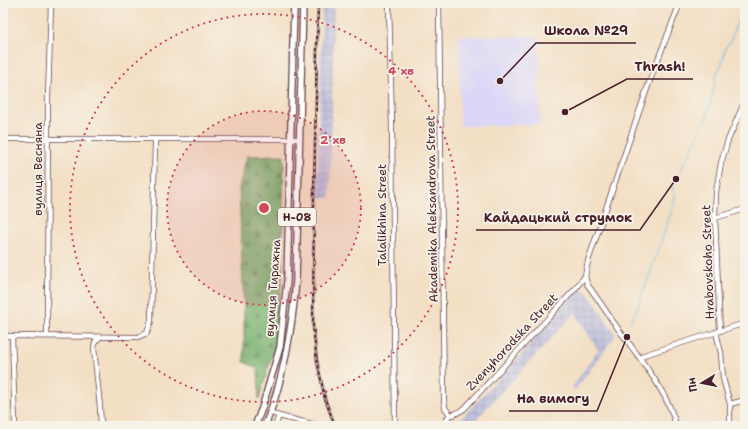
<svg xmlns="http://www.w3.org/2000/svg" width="748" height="429" viewBox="0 0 748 429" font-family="'Shantell Sans',sans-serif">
<defs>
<pattern id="industrial-grid" width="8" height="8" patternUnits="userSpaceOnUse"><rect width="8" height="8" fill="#c1c2dd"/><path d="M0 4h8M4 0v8" fill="none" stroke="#a7a6be"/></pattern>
<pattern id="forest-firs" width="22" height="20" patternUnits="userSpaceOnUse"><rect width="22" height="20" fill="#78b06e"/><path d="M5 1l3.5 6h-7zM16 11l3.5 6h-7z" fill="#648f5b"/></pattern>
</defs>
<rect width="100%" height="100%" fill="#f7f3e8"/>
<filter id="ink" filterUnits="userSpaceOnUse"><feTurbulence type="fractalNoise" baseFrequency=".025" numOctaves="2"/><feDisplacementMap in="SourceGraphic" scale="8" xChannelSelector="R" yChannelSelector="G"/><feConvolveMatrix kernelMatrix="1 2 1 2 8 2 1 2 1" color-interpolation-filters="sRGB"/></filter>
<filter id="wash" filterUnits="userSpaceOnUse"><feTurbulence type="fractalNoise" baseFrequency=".012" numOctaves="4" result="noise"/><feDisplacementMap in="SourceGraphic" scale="16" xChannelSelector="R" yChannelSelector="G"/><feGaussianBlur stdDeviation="0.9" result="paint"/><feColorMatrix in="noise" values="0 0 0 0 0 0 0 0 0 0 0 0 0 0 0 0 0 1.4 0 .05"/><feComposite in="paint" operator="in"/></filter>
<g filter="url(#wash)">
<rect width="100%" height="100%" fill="#f3dfc4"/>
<path fill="#dbd6f7" d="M459 36H539L540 125 460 126Z"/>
<g fill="url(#industrial-grid)">
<path d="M322 3H334L330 198H317Z"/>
<path d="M580 290H584L590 296 616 335 575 390 572 387 598 350 575 313 470 426H454L521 355 568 300Z"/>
</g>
<path fill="url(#forest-firs)" stroke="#61684c" d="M284 155 282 281 275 345 259 399 258 368 244 362V311L239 188 247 156Z"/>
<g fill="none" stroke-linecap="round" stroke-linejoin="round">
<path stroke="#63bce0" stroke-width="1" d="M630 321C638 311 640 299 645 287 655 259 665 231 674 203 676 197 676 195 672 190L673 186 707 118 717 73 722 63 726 46 730 43 734 30 743 12 744 3"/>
</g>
</g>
<g filter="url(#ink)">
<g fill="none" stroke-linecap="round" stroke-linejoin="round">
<defs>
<g id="minor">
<path d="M389 3 392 127 395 426"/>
<path d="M439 3 444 399 445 408 450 414"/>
<path d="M3 139H299"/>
<path d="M715 218 745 209"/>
<path d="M585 276 587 284C599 300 610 318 622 334 641 360 669 394 676 426"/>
<path d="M720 331 715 218 716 192 721 163 728 140 745 101"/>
<path d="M716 332 721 353 723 378 730 404V426"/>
<path d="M3 336 138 337 147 333 151 321 155 140"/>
<path d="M12 336 15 426"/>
<path d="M47 336 48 98 51 3"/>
<path d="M100 337 95 342 94 348 100 407 101 426"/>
<path d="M640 358 647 354 745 323"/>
<path d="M730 404 745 400"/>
<path d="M270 412 279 416 320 426"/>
<path d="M450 414 453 415 464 409 575 289 585 276 588 261 650 80 680 3"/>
<path d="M275 426 279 416"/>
<path d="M443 426 450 414"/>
</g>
<g id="major">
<path d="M255 426 262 408 280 347 287 281 294 3"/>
<path d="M265 426C284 379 292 331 296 281L303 3"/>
</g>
</defs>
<use href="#minor" stroke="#633c42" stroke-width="6"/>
<use href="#major" stroke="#633c42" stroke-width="8"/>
<use href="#minor" stroke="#fff" stroke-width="4.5"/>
<use href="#major" stroke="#fff" stroke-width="5.5"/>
<defs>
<path id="rail" d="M318 3 314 192 313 327 317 361 325 399 335 426"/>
</defs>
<use href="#rail" stroke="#4a1f2b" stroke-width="2.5"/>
<use href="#rail" stroke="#f7f3e8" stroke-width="1" stroke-dasharray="3" stroke-linecap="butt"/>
</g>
</g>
<circle cx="264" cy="208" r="97" fill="#d1495b" fill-opacity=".12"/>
<g fill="none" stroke="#d1495b" stroke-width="2" stroke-dasharray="2 4">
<circle cx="264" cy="208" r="97"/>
<circle cx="264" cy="208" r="194"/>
</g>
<g text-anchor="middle" stroke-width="3.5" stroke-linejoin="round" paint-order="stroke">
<rect fill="#f7f3e8" stroke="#7e5f64" stroke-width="1" x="278" y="208" width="38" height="18" rx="3"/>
<g font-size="11" font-weight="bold" fill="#4a1f2b">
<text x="297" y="221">Н-08</text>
</g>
<g font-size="12" fill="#4a1f2b" stroke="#f7f3e8">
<text transform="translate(38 169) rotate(-90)" y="4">вулиця Весняна</text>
<text transform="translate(432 209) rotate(-91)" y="4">Akademika Aleksandrova Street</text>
<text transform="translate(382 215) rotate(-90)" y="4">Talalikhina Street</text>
<text transform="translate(708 262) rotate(-92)" y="4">Hrabovskoho Street</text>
<text transform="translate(273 288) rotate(-86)" y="4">вулиця Тиражна</text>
<text transform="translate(512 342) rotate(-47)" y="4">Zvenyhorodska Street</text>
</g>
</g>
<circle cx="264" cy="208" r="6" fill="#d1495b" stroke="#f7f3e8" stroke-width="2"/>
<g font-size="12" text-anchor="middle" font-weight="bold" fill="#d1495b" stroke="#f7f3e8" stroke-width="3.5" stroke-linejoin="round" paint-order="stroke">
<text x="401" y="75">4 хв</text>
<text x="333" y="144">2 хв</text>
</g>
<path fill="none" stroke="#4a1f2b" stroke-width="1.5" d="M500 81L536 43H636M565 112L627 79H693M676 179L640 230H476M627 337L597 411H509"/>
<g fill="#4a1f2b" stroke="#f7f3e8" stroke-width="1.5">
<circle cx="500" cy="81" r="4"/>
<circle cx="565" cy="112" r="4"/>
<circle cx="676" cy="179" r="4"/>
<circle cx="627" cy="337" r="4"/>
</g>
<g font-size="13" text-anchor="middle" font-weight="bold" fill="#4a1f2b" stroke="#f7f3e8" stroke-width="3.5" stroke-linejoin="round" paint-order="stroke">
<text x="586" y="35">Школа №29</text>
<text x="660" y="71">Thrash!</text>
<text x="558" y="222">Кайдацький струмок</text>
<text x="553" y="403">На вимогу</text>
</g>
<rect width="748" height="429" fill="none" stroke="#f7f3e8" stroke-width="16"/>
<g transform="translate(702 383) rotate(260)" stroke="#f7f3e8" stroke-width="3" paint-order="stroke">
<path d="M0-3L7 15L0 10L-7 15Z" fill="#4a1f2b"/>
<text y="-6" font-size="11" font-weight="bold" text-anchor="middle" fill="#4a1f2b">Пн</text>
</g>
</svg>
